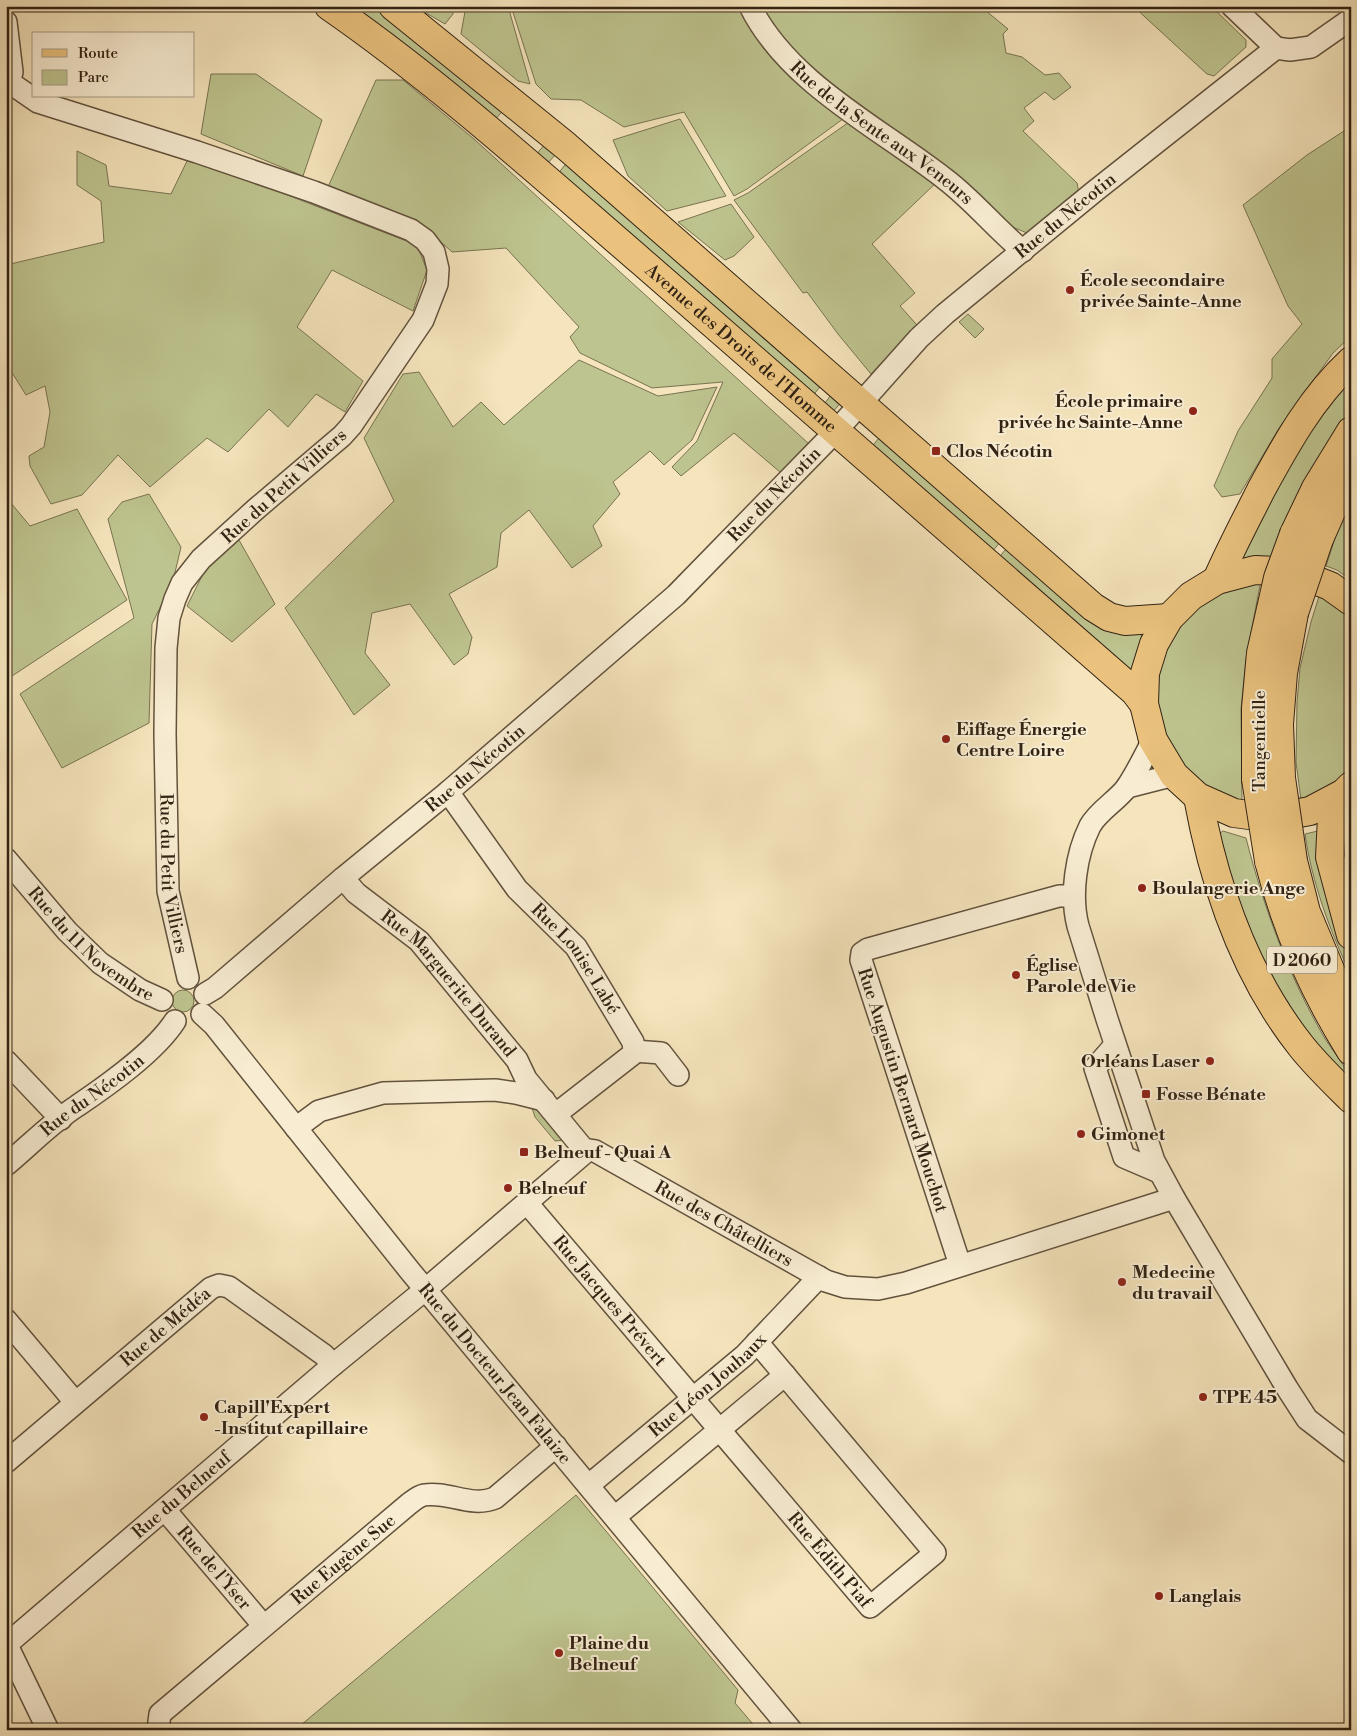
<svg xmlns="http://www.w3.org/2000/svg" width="1357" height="1736" viewBox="0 0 1357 1736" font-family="'Libre Bodoni',serif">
<rect width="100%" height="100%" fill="#f5e4bc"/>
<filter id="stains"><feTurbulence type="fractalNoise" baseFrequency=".004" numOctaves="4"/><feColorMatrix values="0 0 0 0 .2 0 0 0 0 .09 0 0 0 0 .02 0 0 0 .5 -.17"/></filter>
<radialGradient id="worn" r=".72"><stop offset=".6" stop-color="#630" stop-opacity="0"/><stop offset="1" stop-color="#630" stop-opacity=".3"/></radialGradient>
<g fill="#bec48f" stroke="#787351">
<path d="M342 6H379L507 106 493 122Z"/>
<path d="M414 6H453V14L445 24Z"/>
<path d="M466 6H508L530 84 518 81 461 34Z"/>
<path d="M511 6H746L847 116 747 189 734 196 684 112 624 127 581 100 551 99 536 84Z"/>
<path d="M762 6H980L1008 29 1003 34 1006 53 1022 57 1045 75 1059 73 1071 87 1054 100 1045 92 1024 108 1034 121 1023 131 1077 183 1079 193 1027 233 1010 226 853 106 775 31Z"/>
<path d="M1133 6H1211L1246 40V47L1214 76 1207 74Z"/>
<path d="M211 74H256L322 120 303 176 201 134Z"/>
<path d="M376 80H403L474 139 809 444 780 472 734 433 681 476 672 467 697 441 723 382 652 388 580 353 570 337 579 327 506 248 452 252 419 222 328 187Z"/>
<path d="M680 119 726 196 667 211 628 176 613 140Z"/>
<path d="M852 120 939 180 872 244 915 293 900 306 917 325 871 374 838 334 807 292 803 293 734 200 748 193Z"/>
<path d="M1347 129 1351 133V230L1349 232 1351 234V336L1333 353 1279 428 1240 494 1222 497 1214 486 1238 431 1272 378V359L1302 324 1288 306 1243 205 1307 155Z"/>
<path d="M545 144 558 152 544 167 535 156Z"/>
<path d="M77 151 106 165 109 186 171 194 189 157 417 245 427 270 413 311 332 270 297 327 363 381 345 412 316 394 288 427 269 409 228 452 207 438 150 487 118 455 82 495 51 504 30 466 29 456 44 447 50 412 45 386 26 395 6 363V302L8 301 6 265 104 242 101 201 77 185Z"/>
<path d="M569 160 824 382 811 398 556 176Z"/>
<path d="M731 204 754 237 734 256 725 260 678 222Z"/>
<path d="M968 314 984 329 975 338 959 322Z"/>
<path d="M579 360 658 396 717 387 692 440 664 465 650 451 613 482 620 494 593 526 602 546 572 568 529 510 501 533 497 567 449 594 472 637 468 654 454 665 410 604 372 613 365 653 390 685 354 715 285 608 394 501 364 438 403 374 419 372 453 427 481 402 504 425Z"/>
<path d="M1351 371V413L1341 426 1271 560 1235 562 1288 456Z"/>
<path d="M834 391 842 401 832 413 822 407Z"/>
<path d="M883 433 1003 539 990 554 870 449Z"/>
<path d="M149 494 181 547 173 581 152 624 149 723 62 768 20 694 134 618 108 519 122 502Z"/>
<path d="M6 497 30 526 77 509 127 600 6 680Z"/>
<path d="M1351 502V570L1348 578 1337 570 1326 566 1337 532Z"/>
<path d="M239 540 275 604 232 642 187 606 205 570Z"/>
<path d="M1010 544 1141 635 1143 638 1136 656 1132 675 997 560Z"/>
<path d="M1261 580 1246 659 1241 709 1242 802 1203 784 1183 766 1170 747 1160 723 1157 701V678L1161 659 1178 623 1211 594Z"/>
<path d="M1320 593 1338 605 1351 617V768C1337 784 1321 792 1301 800L1296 762 1297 702 1300 668 1311 622Z"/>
<path d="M1351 829V873C1346 858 1345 845 1351 829Z"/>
<path d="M1322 830 1343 941 1351 958V975C1330 931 1312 883 1305 834Z"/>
<path d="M1223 831 1246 838C1263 905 1288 975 1324 1037 1330 1047 1348 1070 1351 1079 1352 1082 1351 1087 1351 1090L1315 1053 1250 949 1217 835Z"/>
<circle cx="183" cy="1001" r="11"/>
<path d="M532 1108H537L564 1140 555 1141 535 1117Z"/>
<path d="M576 1495 738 1690 735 1703 758 1730H295Z"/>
</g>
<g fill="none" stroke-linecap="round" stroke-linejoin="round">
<defs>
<g id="minor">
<path id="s1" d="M750 6C788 83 880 128 945 179 973 200 996 229 1023 251"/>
<path d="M1232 6 1276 48"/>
<path d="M6 22 12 72 9 82 6 83"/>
<path id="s2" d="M9 82 38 102 197 152 314 192 411 230 425 240 434 252 438 269 437 284 423 320 351 426 342 436 256 509 201 559 182 583 175 599 169 618 166 648 165 734 168 891 188 978"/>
<path d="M1153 740C1145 755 1137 772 1127 787 1118 800 1098 811 1090 826 1076 854 1070 895 1078 926L1107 1019 1154 1161 1174 1198 1287 1388 1307 1419 1351 1453"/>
<path d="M1127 787 1174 775"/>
<path id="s3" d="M448 792 517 889 576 947 633 1042 634 1051 633 1054 556 1114"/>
<path id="s4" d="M6 859 67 931 100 963 140 990 162 1000"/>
<path id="s5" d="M343 878 356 893 419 941 517 1060 526 1079 586 1152"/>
<path id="s6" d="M205 994 215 988 343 878 448 792 676 595 837 430 919 338 945 314 1095 191 1276 48 1290 50 1311 47 1351 19"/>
<path id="s7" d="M202 1014 214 1025 410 1271 791 1730"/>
<path d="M1115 1045 1095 1068 1124 1157 1159 1172"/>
<path d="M634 1051 661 1053 678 1075"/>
<path d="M6 1061 61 1119"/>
<path d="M296 1128 319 1111 383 1093 495 1090 516 1093 544 1100"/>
<path id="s8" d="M6 1165C29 1146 52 1122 77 1106 108 1085 155 1052 175 1021"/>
<path id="s9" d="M527 1203 870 1607 935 1553 757 1342"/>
<path d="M960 1265 861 960 862 953 868 949 1059 896H1074"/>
<path d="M6 1320 75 1402"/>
<path id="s10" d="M6 1462 211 1288 219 1285 229 1287 324 1355 333 1365"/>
<path id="s11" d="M589 1485 745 1355 819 1277"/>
<path id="s12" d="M165 1510 263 1625"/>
<path d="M615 1517 785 1375"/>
<path d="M6 1643 48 1730"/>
<path id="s13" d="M6 1645 333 1365 426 1289 588 1150 595 1151 826 1281 845 1287 878 1289 906 1283 1174 1198"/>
<path id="s14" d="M158 1730 160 1714 410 1503C414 1500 419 1496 424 1495 449 1491 471 1508 495 1498L556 1446"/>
</g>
<g id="major">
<path id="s15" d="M329 6C440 83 540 174 642 262 807 404 971 548 1135 692L1144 704"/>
<path d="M393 6 566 146 1093 607 1109 617 1125 621 1169 618"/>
<path d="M1294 534 1316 488 1351 431"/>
<path d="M1319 539 1338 496 1351 474"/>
<path d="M1217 580C1230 550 1246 520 1261 490 1286 444 1312 397 1351 361"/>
<path d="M1351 601 1330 586 1294 572 1255 570 1217 580 1191 596 1169 618 1154 644 1145 673 1144 704 1153 740 1174 775 1198 797 1234 813 1272 818 1310 811 1344 793 1351 786"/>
<path d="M1281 778 1279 724 1283 673 1294 613"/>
<path d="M1256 779V708L1261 653 1271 609"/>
<path d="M1269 861C1286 929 1314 992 1351 1051"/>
<path d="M1293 861 1306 912 1334 979 1351 1008"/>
</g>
<g id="highway">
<path d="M1344 793 1332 817 1330 857 1351 935"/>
<path d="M1198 797C1214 885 1245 975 1301 1046 1316 1065 1334 1082 1351 1099"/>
</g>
</defs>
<use href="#minor" stroke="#62523d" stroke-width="24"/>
<use href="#major" stroke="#312213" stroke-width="30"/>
<use href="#highway" stroke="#312213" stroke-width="30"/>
<use href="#minor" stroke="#f8edd3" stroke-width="21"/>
<use href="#major" stroke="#eac27e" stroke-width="28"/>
<use href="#highway" stroke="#eac27e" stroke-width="28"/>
<defs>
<g id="major-bridge">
<path d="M1271 609 1278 578 1294 534"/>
<path d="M1294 613 1319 539"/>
<path d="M1281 778 1293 861"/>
<path d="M1256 779 1269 861"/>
</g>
</defs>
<use href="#major-bridge" stroke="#312213" stroke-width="30" stroke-linecap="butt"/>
<use href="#major-bridge" stroke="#eac27e" stroke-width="28"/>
</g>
<g fill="#8f2418" stroke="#f8edd3" stroke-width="2">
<circle cx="1070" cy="290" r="5"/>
<circle cx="1193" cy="411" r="5"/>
<rect x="931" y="446" width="10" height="10" rx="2.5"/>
<circle cx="946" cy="739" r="5"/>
<circle cx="1142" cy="888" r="5"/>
<circle cx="1016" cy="975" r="5"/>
<circle cx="1210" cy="1061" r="5"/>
<rect x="1141" y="1089" width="10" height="10" rx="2.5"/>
<circle cx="1081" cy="1134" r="5"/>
<rect x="519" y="1147" width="10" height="10" rx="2.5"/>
<circle cx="508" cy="1188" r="5"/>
<circle cx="1122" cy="1282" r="5"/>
<circle cx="1203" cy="1397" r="5"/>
<circle cx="204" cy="1417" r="5"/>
<circle cx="1159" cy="1596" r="5"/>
<circle cx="559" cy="1653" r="5"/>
</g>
<g text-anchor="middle" stroke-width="4" stroke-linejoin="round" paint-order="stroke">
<rect fill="#f8edd3" stroke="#6d5f4d" stroke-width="1" x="1267" y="946.5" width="70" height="27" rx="4"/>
<g font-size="16" font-weight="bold" fill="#312213">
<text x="1302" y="966">D 2060</text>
</g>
<g font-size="18" fill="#312213" stroke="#f8edd3">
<text dy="6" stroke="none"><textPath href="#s1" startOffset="185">Rue de la Sente aux Veneurs</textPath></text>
<text dy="6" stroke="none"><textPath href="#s6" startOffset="1162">Rue du Nécotin</textPath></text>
<text dy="6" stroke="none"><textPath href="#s15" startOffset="536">Avenue des Droits de l'Homme</textPath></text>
<text transform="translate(284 486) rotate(-42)" y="6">Rue du Petit Villiers</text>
<text dy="6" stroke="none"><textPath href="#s6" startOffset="758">Rue du Nécotin</textPath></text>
<text transform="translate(1259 741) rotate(-90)" y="6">Tangentielle</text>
<text dy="6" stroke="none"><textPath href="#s6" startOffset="352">Rue du Nécotin</textPath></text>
<text dy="6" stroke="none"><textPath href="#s2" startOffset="1186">Rue du Petit Villiers</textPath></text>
<text dy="6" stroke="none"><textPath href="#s4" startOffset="121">Rue du 11 Novembre</textPath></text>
<text dy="6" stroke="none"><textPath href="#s3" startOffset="211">Rue Louise Labé</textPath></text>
<text dy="6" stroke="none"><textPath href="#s5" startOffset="150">Rue Marguerite Durand</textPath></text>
<text transform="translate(903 1090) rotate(72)" y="6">Rue Augustin Bernard Mouchot</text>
<text dy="6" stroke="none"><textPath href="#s8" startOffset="111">Rue du Nécotin</textPath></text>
<text dy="6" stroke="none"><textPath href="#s13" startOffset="919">Rue des Châtelliers</textPath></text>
<text dy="6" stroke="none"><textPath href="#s9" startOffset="128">Rue Jacques Prévert</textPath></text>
<text dy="6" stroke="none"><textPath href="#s10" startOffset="209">Rue de Médéa</textPath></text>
<text dy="6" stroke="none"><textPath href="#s7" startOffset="464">Rue du Docteur Jean Falaize</textPath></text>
<text dy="6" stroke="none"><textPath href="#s11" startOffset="155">Rue Léon Jouhaux</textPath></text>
<text dy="6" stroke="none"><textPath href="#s13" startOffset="231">Rue du Belneuf</textPath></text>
<text dy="6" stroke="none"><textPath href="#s9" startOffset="468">Rue Édith Piaf</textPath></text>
<text dy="6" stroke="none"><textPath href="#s14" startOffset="256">Rue Eugène Sue</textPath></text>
<text dy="6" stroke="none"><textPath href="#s12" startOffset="76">Rue de l'Yser</textPath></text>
</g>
<g font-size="18" font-weight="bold" fill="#312213" stroke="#f8edd3" text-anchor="start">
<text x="1080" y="286">École secondaire<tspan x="1080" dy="21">privée Sainte-Anne</tspan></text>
<text x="1183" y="407" text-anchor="end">École primaire<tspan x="1183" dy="21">privée hc Sainte-Anne</tspan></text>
<text x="946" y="457">Clos Nécotin</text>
<text x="956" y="735">Eiffage Énergie<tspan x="956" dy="21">Centre Loire</tspan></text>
<text x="1152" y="894">Boulangerie Ange</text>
<text x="1026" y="971">Église<tspan x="1026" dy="21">Parole de Vie</tspan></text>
<text x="1200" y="1067" text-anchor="end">Orléans Laser</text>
<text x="1156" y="1100">Fosse Bénate</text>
<text x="1091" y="1140">Gimonet</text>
<text x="534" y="1158">Belneuf - Quai A</text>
<text x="518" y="1194">Belneuf</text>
<text x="1132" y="1278">Medecine<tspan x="1132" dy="21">du travail</tspan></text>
<text x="1213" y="1403">TPE 45</text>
<text x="214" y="1413">Capill'Expert<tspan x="214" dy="21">-Institut capillaire</tspan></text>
<text x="1169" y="1602">Langlais</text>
<text x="569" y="1649">Plaine du<tspan x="569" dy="21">Belneuf</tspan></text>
</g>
</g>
<rect width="1357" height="1736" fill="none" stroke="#f5e4bc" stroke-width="25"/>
<rect x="8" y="8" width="1342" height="1721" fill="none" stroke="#312213" stroke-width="2.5"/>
<rect x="12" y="12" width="1332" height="1711" fill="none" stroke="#312213"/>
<rect x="32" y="32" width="162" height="65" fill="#f8edd3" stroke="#a89c86"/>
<rect x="42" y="49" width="25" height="8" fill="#eac27e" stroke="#a89c86"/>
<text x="78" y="58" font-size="15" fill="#312213">Route</text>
<rect x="42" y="70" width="25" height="15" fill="#bec48f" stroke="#a89c86"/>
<text x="78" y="82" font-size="15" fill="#312213">Parc</text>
<rect width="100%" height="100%" filter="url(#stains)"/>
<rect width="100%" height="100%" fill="url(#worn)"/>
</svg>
